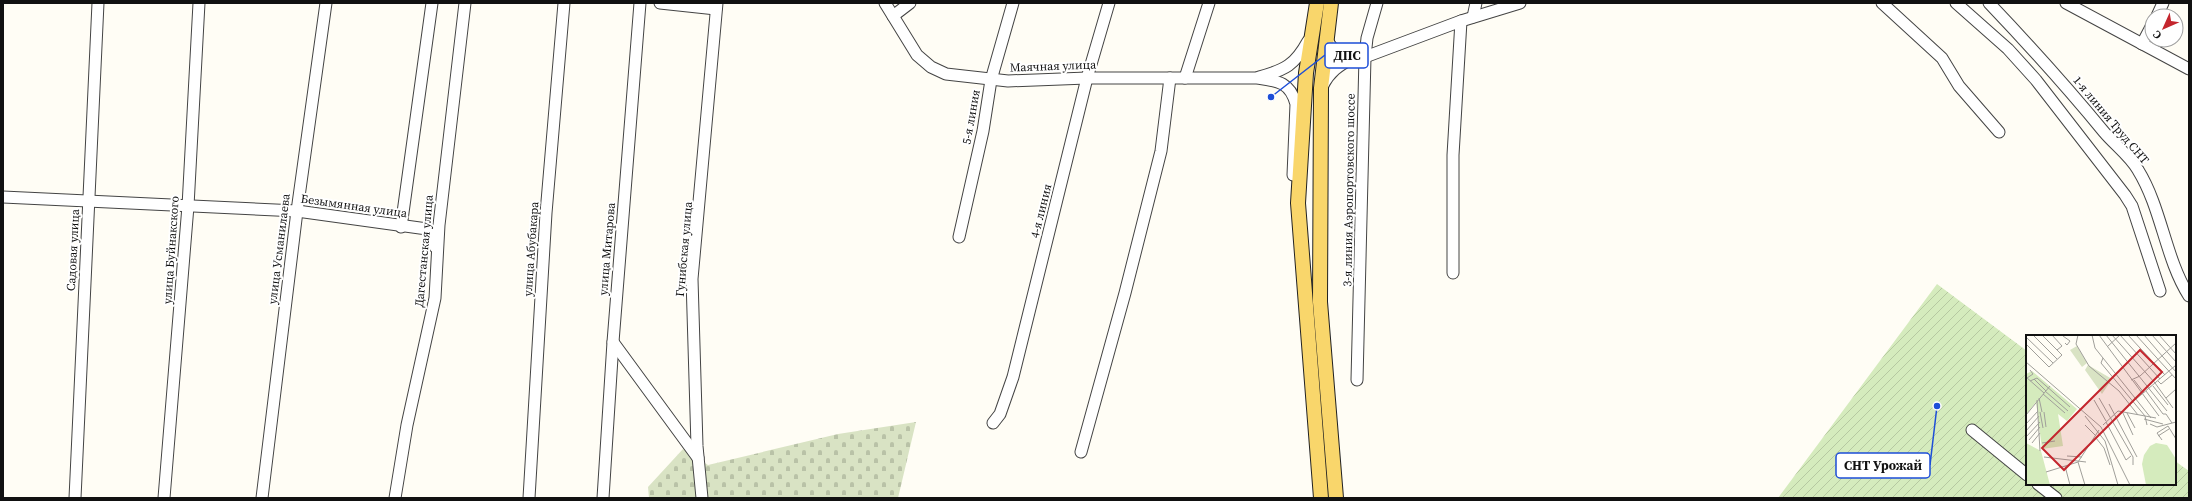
<svg xmlns="http://www.w3.org/2000/svg" width="2192" height="501" viewBox="0 0 2192 501" font-family="'Source Serif 4',serif">
<defs>
<pattern id="cemetery-stones" width="16" height="16" patternUnits="userSpaceOnUse"><rect width="16" height="16" fill="#d9e3c4"/><path d="M2 7V4a2 2 0 0 1 4 0v3zM10 15v-3a2 2 0 0 1 4 0v3z" fill="#b9c2a7"/></pattern>
<pattern id="garden-furrows" width="10" height="10" patternUnits="userSpaceOnUse"><rect width="10" height="10" fill="#d5ebbd"/><path d="M-1 1l2-2M0 10L10 0M9 11l2-2" fill="none" stroke="#b6c8a1"/></pattern>
</defs>
<rect width="100%" height="100%" fill="#fffdf5"/>
<path fill="url(#cemetery-stones)" d="M916 422 898 498H649L648 487 683 449 708 465 838 434Z"/>
<path fill="url(#garden-furrows)" d="M1937 284 2027 351V484H2175V461L2189 471V498H1778Z"/>
<g fill="none" stroke-linecap="round" stroke-linejoin="round">
<defs>
<g id="minor">
<path d="M660 3 716 9"/>
<path d="M885 3 917 55 931 67 946 74 1008 81 1087 78H1257C1278 81 1290 82 1296 104L1293 175"/>
<path d="M1882 3 1942 58 1959 86 1999 132"/>
<path d="M1956 3 2008 49 2036 80 2125 195 2132 206 2160 291"/>
<path d="M1989 3C2029 45 2067 87 2104 132 2114 144 2130 156 2138 170 2162 209 2165 258 2189 296"/>
<path d="M2066 3 2189 69"/>
<path d="M893 16 910 3"/>
<path d="M2157 16 2163 3"/>
<path d="M1473 17 1476 3"/>
<path d="M1326 38C1335 56 1345 60 1365 57L1461 21 1520 3"/>
<path d="M2142 44 2152 25"/>
<path d="M1259 77C1285 70 1295 65 1308 41"/>
<path d="M1185 78 1209 3"/>
<path d="M1323 85C1330 72 1338 66 1351 59"/>
<path d="M3 197 297 211 427 229 431 233 435 247"/>
<path d="M401 227 432 3"/>
<path d="M959 237 983 131 991 80 1013 3"/>
<path d="M1453 273V155L1461 21"/>
<path d="M613 342 698 458"/>
<path d="M1357 380 1365 57 1367 38 1377 3"/>
<path d="M993 423 1000 414 1013 377 1087 78 1109 3"/>
<path d="M1972 430 2027 475"/>
<path d="M1081 452 1125 293 1161 151 1170 78"/>
<path d="M2038 484 2056 498"/>
<path d="M75 498 98 3"/>
<path d="M164 498 188 206 199 3"/>
<path d="M262 498 297 211 326 3"/>
<path d="M395 498 407 425 435 298 439 225 465 3"/>
<path d="M529 498 546 213 564 3"/>
<path d="M603 498 613 342 640 3"/>
<path d="M702 498 697 446 692 279 717 3"/>
</g>
<g id="major">
<path d="M1317 3 1306 73 1298 203 1321 498"/>
<path d="M1331 3 1321 88 1320 302 1336 498"/>
</g>
</defs>
<use href="#minor" stroke="#444" stroke-width="13"/>
<use href="#major" stroke="#222" stroke-width="16"/>
<use href="#minor" stroke="#fff" stroke-width="11"/>
<use href="#major" stroke="#f9d66b" stroke-width="14"/>
</g>
<g text-anchor="middle" stroke-width="4" stroke-linejoin="round" paint-order="stroke">
<g font-size="12" fill="#111" stroke="#fff">
<text transform="translate(1053 66) rotate(-2)" y="4">Маячная улица</text>
<text transform="translate(971 117) rotate(-80)" y="4">5-я линия</text>
<text transform="translate(2111 120) rotate(50)" y="4">1-я линия Труд СНТ</text>
<text transform="translate(1349 190) rotate(-89)" y="4">3-я линия Аэропортовского шоссе</text>
<text transform="translate(354 206) rotate(8)" y="4">Безымянная улица</text>
<text transform="translate(1041 211) rotate(-76)" y="4">4-я линия</text>
<text transform="translate(279 249) rotate(-83)" y="4">улица Усманилаева</text>
<text transform="translate(531 249) rotate(-86)" y="4">улица Абубакара</text>
<text transform="translate(607 249) rotate(-85)" y="4">улица Митарова</text>
<text transform="translate(684 249) rotate(-85)" y="4">Гунибская улица</text>
<text transform="translate(73 250) rotate(-87)" y="4">Садовая улица</text>
<text transform="translate(171 250) rotate(-86)" y="4">улица Буйнакского</text>
<text transform="translate(424 251) rotate(-85)" y="4">Дагестанская улица</text>
</g>
</g>
<g transform="translate(2026 335)">
<rect width="150" height="150" fill="#fffdf5"/>
<path d="M130 108 141 110 150 124V150H120L116 129 118 120 124 111Z" fill="#d5ebbd"/>
<path d="M51 11 61 28 56 32 44 15ZM62 30 86 44 76 59 59 35Z" fill="#d9e3c4"/>
<path d="M6 36 51 74 41 86 32 79 37 111 16 114 10 67 0 80V39ZM0 108 15 116 24 150H0Z" fill="#d5ebbd"/>
<path fill="none" stroke="#a09f9a" stroke-width="1" d="M7 0 31 24M26 0 36 11 31 15M52 0 50 9 63 31 93 56 112 80M66 0 69 13 125 83M73 0 133 81M80 0 141 76M86 0 129 48 147 73M94 0 134 44M102 0 139 40M110 0 150 44M118 0 150 37M126 0 150 27M133 0 150 19M37 1 44 6 41 10 39 8M0 2 27 28M0 9 23 32 36 20 16 0M81 12 94 0M77 23 75 28 119 81 121 90M0 27 75 92 104 150M0 42 18 58M1 43 7 39 4 35M8 44 20 56M105 45 114 41 150 8M108 45 118 58M4 46 11 43 44 72M132 46 135 49 146 40M127 51 142 70M19 56 42 76M120 56 137 79M17 59 39 78M116 59 150 30M13 63 16 77M73 63 107 122V130M140 63 150 54M11 65 14 116M68 65 80 86M83 69 111 122M104 69 116 59M96 76 107 100M14 77 17 93M18 77 20 92M101 78 109 93M137 79H140L146 88M0 80 24 51M59 81 79 106 92 150M118 84 137 89M80 87 100 125 105 121M0 89 12 76M124 89 131 92 150 87M59 90 70 101M77 90 92 76 130 83M142 91 150 104M0 96 13 81M132 101 143 94M0 102 14 87M70 103 78 113 84 130M3 105 14 92M136 105 131 98 142 91M6 108 14 98M16 108 29 106M41 121 56 122M18 122 60 127M39 131 44 150M20 137 52 127M59 150 52 127 73 95"/>
<path fill="#c4262e" fill-opacity="0.15" stroke="#c4262e" stroke-width="2" d="M114 15 136 37 38 135 16 113Z"/>
<rect width="150" height="150" fill="none" stroke="#111" stroke-width="2"/>
</g>
<path fill="none" stroke="#1d4ed8" stroke-width="1.5" d="M1271 97L1325 55M1937 406L1930 465"/>
<g fill="#1d4ed8" stroke="#fff" stroke-width="1.5">
<circle cx="1271" cy="97" r="4"/>
<circle cx="1937" cy="406" r="4"/>
</g>
<g fill="#fff" stroke="#1d4ed8" stroke-width="1.5">
<rect x="1325" y="43" width="43" height="25" rx="4"/>
<rect x="1836" y="453" width="94" height="25" rx="4"/>
</g>
<g font-size="13" text-anchor="middle" font-weight="bold" fill="#111">
<text x="1347" y="60">ДПС</text>
<text x="1883" y="470">СНТ Урожай</text>
</g>
<rect width="2192" height="501" fill="none" stroke="#111111" stroke-width="8"/>
<g transform="translate(2164 28) rotate(225)"><circle r="19" fill="#ffffff" stroke="#a0a0a0"/>
<path d="M0-3L7 15L0 10L-7 15Z" fill="#c4262e"/>
<text y="-6" font-size="11" font-weight="bold" text-anchor="middle" fill="#111111">С</text>
</g>
</svg>
